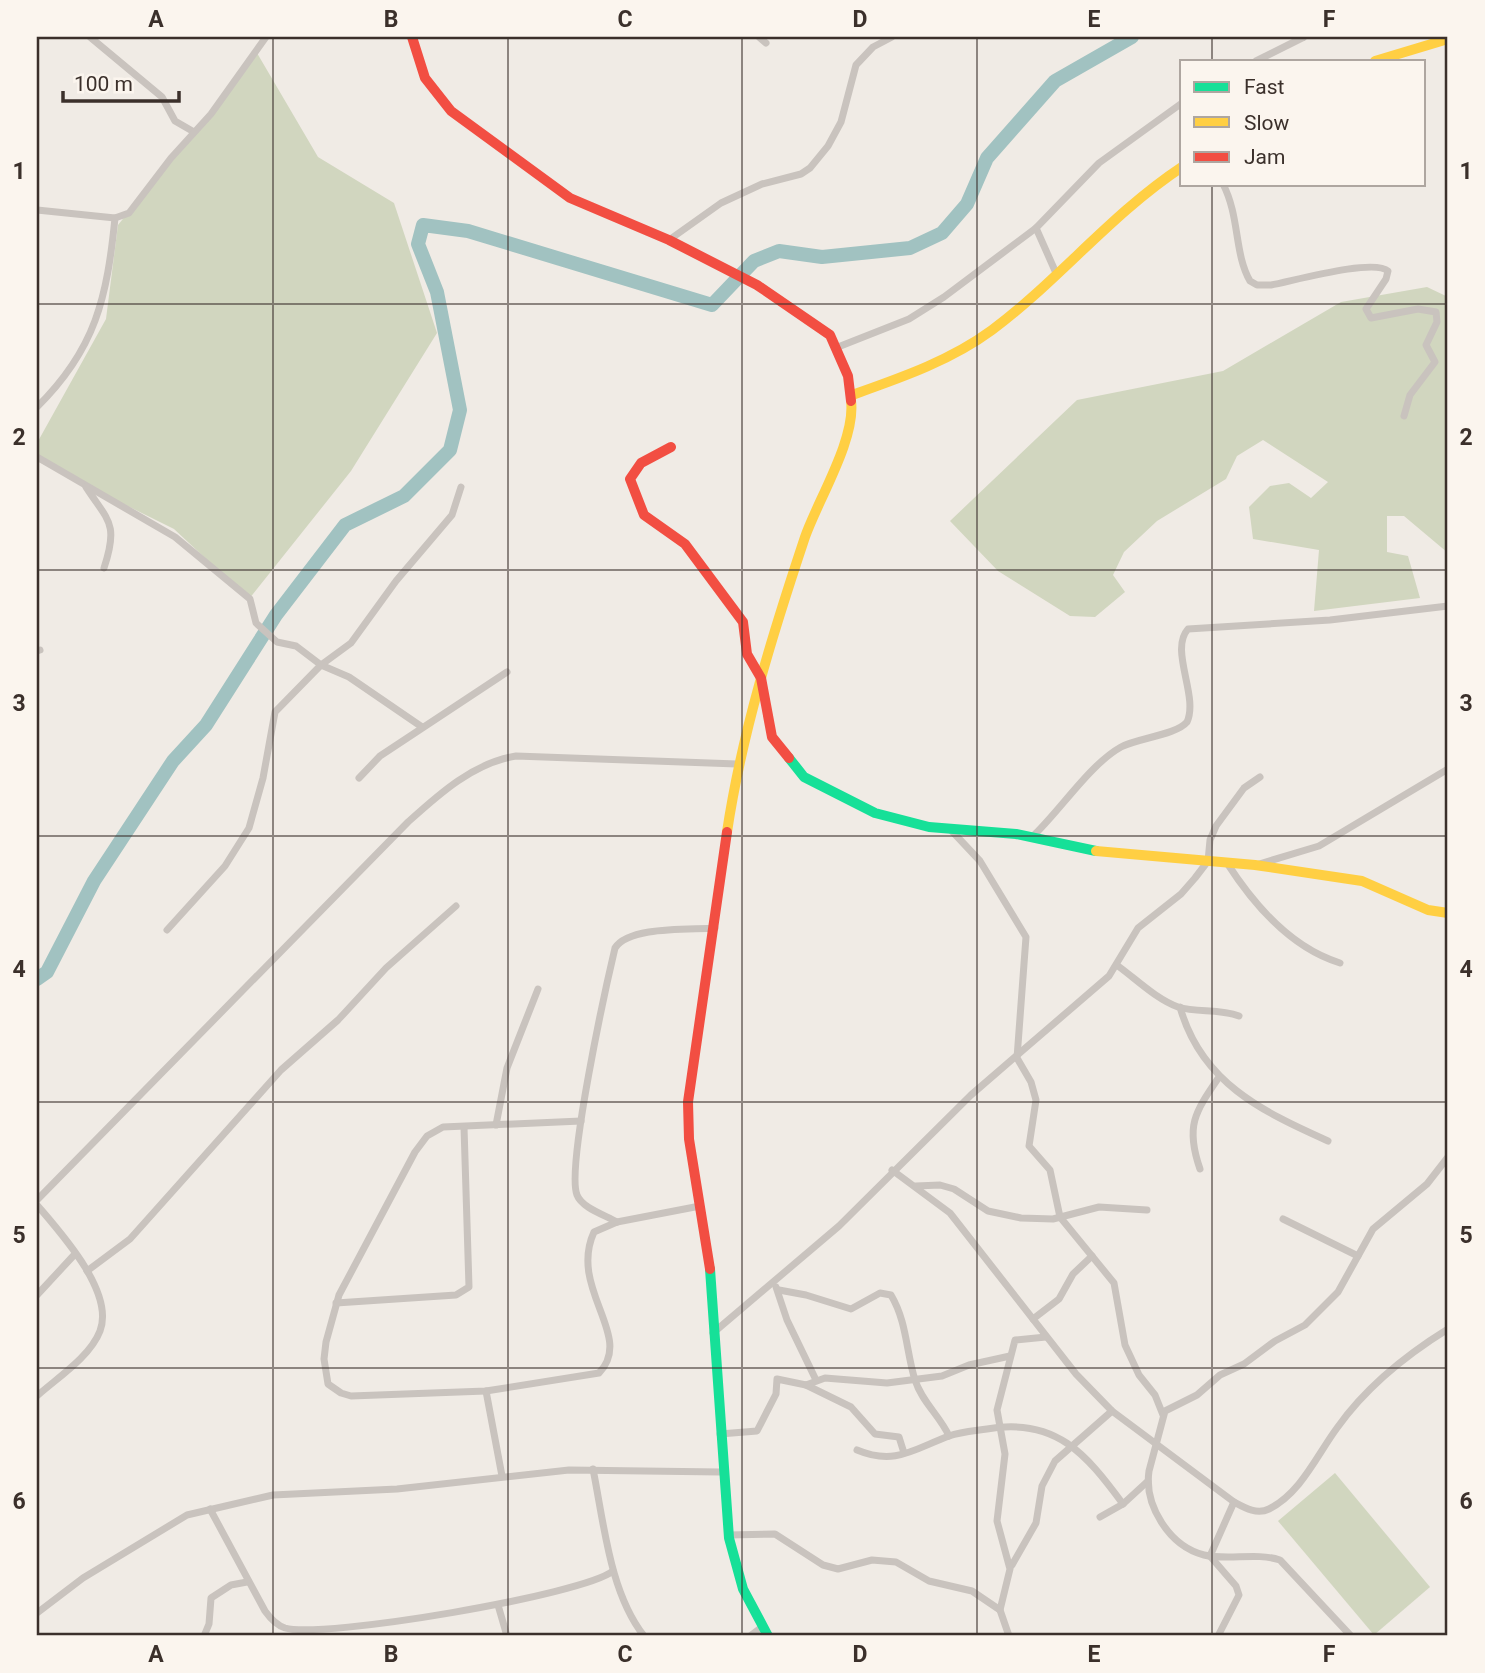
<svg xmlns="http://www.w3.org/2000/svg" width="1485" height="1673" viewBox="0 0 1485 1673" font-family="Roboto,sans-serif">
<rect width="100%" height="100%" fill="#f0ebe5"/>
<g fill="#d1d6bf">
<path d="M257 53 318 157 394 203 437 333 351 471 249 599 174 529 37 461V443L106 319 118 225Z"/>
<path d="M1427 287 1448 297V553L1404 516H1387V552L1408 556 1420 598 1314 611 1319 550 1253 539 1249 507 1270 486 1289 483 1311 498 1328 482 1263 440 1237 456 1226 479 1157 521 1124 552 1113 575 1125 592 1095 617 1070 616 998 571 950 521 1077 400 1223 371 1341 302Z"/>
<path d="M1335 1473 1430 1587 1374 1635 1278 1521Z"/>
</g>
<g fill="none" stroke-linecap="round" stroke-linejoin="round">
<path stroke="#a1c2c1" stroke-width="14" d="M37 979 47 972 94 881 173 761 206 725 276 615 345 525 404 496 450 450 460 410 437 292 418 244 423 225 468 231 712 305 754 261 779 251 822 257 910 248 942 233 967 204 987 158 1055 81 1132 37"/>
<g stroke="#c9c3be" stroke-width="7">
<path d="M90 37 162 97 175 121 194 132"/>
<path d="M759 37 766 43"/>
<path d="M1256 61 1304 37"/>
<path d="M1223 184C1240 217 1234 253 1250 281L1257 285H1271C1293 281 1374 258 1388 271L1386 279 1366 309 1371 318 1418 309 1436 312 1437 322 1426 345 1435 362 1410 395 1404 416"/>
<path d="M37 210 115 218 129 213 171 158 211 114 266 37"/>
<path d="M1036 228 1056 273"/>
<path d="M669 240 721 203 762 184 801 174 810 168 828 146 841 122 856 65 873 47 892 37"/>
<path d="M838 347 909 319 944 297 1036 228 1099 163 1182 103"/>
<path d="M37 407C96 349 107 297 115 218"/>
<path d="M37 457 175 537 250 599 256 623 277 642 296 646 321 665 349 677 422 727"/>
<path d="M86 487C108 521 119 523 104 568"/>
<path d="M37 651 40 650"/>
<path d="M359 778 380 756 507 672"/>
<path d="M950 829 980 861 1026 937 1017 1058 1031 1082 1036 1100 1029 1146 1050 1170 1060 1217 1114 1283 1125 1345 1139 1375 1155 1395 1163 1415"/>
<path d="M1032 837C1060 811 1089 765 1121 747 1138 738 1176 735 1187 722 1199 696 1169 650 1188 629L1330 620 1448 606"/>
<path d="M1227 863C1254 905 1291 948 1340 963"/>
<path d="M1256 865 1319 846 1448 769"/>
<path d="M167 930 225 866 249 828 263 778 275 712 321 665 351 643 396 581 452 515 461 487"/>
<path d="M1118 966C1136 979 1156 999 1178 1007 1198 1013 1219 1008 1239 1016"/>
<path d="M1180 1007C1201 1082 1261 1111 1328 1141"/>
<path d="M581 1121 443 1127 427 1136 415 1152 339 1295 326 1342 324 1359 328 1384 341 1393 351 1396 486 1391 599 1373C635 1336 568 1289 594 1232L617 1222 700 1206"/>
<path d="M496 1125 507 1068 538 989"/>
<path d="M1200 1169C1185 1126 1195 1112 1219 1077"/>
<path d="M892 1170 950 1213 1076 1374 1112 1411 1234 1502C1245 1508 1257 1515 1269 1509 1301 1493 1317 1455 1337 1428 1366 1387 1406 1355 1448 1329"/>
<path d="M916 1186 940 1185 954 1189 988 1211 1021 1218 1053 1219 1099 1207 1147 1210"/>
<path d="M37 1200 408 822C439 794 473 763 516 756L737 764"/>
<path d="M37 1205C60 1232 115 1292 100 1331 90 1357 57 1378 37 1396"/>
<path d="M1283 1219 1358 1256"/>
<path d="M617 1222C605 1215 582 1208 577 1195 566 1168 606 986 615 948 629 926 689 930 715 928"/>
<path d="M87 1271 130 1239 281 1070 338 1020 386 968 456 906"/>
<path d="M776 1287 787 1320 816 1380"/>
<path d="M779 1290 806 1295 851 1309 880 1293 891 1295C907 1322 906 1351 915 1380 922 1402 940 1416 949 1436"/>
<path d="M37 1295 75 1254"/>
<path d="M336 1303 456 1295 469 1287 464 1127"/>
<path d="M1033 1319 1059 1299 1073 1274 1092 1256"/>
<path d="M713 1333 839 1226 971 1095 1109 976 1138 928 1181 894 1195 878 1208 861 1210 840 1216 826 1244 788 1260 777"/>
<path d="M806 1385 851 1407 875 1434 899 1437 904 1453"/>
<path d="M486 1391 502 1476"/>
<path d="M720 1434 757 1431 776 1394 777 1379 806 1385 825 1378 887 1383 942 1376 969 1365 1010 1356"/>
<path d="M857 1450C895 1466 914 1449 949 1436 961 1432 974 1431 987 1429 1056 1417 1086 1454 1123 1504"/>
<path d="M593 1469C604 1524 610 1593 644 1636"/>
<path d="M210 1509 265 1611C270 1618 276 1625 285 1628 323 1639 583 1595 613 1571"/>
<path d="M1100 1517 1123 1504 1148 1481"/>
<path d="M728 1535 775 1534 823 1565 838 1569 872 1560 896 1562 929 1581 972 1591 1000 1610"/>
<path d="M1012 1565 1036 1523 1042 1486 1055 1461 1112 1411"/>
<path d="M498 1605 507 1636"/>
<path d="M37 1613 83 1578 187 1515 273 1495 397 1489 569 1470 720 1472"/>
<path d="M204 1636 209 1624 211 1598 231 1585 247 1582"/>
<path d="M750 1636 762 1627"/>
<path d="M1009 1636 1000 1610 1010 1569 997 1521 1005 1454 997 1410 1015 1340 1046 1337"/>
<path d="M1218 1636 1239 1595 1236 1586 1210 1556 1234 1502"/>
<path d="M1351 1636 1280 1560C1255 1552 1228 1561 1204 1555 1169 1546 1144 1505 1149 1471L1165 1411 1197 1395 1220 1375 1244 1364 1275 1341 1305 1325 1338 1292 1373 1229 1427 1184 1448 1157"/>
</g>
<g stroke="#16e098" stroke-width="10">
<path d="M789 758 804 777 875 813 929 827 1016 834 1096 851"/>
<path d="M710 1269 729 1538 743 1589 768 1636"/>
</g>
<g stroke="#ffcf43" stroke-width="10">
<path d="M1375 61 1448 39"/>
<path d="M852 395C900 378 950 361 992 330 1059 280 1111 214 1182 167"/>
<path d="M727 832C742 732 773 633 805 537 818 500 856 439 851 401"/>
<path d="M1096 851 1255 865 1362 881 1428 910 1448 913"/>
</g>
<g stroke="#f24e42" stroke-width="10">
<path d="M412 37 425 78 451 111 570 198 669 240 757 285 830 335 848 376 851 401"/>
<path d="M671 447 641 463 630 479 644 515 685 544 743 622 747 654 761 678 772 737 789 758"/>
<path d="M710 1269 689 1139 688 1102 727 832"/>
</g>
</g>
<path fill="none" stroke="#3b302b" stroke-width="2" stroke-opacity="0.55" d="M273 37V1636M508 37V1636M742 37V1636M977 37V1636M1212 37V61M1212 184V1636M37 304H1448M37 570H1448M37 836H1448M37 1102H1448M37 1368H1448"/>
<rect width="1485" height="1673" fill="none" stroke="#fbf5ee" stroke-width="77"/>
<rect x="1180" y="60" width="245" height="126" fill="#fbf5ee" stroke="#aea6a0" stroke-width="2"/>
<rect x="1194" y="82" width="35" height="10" fill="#16e098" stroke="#aea6a0" stroke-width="2"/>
<text x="1244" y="94" font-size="21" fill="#3b302b">Fast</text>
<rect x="1194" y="117" width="35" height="10" fill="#ffcf43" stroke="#aea6a0" stroke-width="2"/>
<text x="1244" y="130" font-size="21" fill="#3b302b">Slow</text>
<rect x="1194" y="152" width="35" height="10" fill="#f24e42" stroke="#aea6a0" stroke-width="2"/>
<text x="1244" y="164" font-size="21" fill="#3b302b">Jam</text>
<path d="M63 91v10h116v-10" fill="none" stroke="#3b302b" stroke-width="3.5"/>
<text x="74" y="91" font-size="21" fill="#3b302b" stroke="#fbf5ee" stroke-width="5" paint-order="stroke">100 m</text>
<rect x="38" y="38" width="1408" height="1596" fill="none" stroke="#3b302b" stroke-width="2.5"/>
<g font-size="23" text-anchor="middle" font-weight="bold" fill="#3b302b">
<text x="156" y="27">A</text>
<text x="391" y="27">B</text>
<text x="625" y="27">C</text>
<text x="860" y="27">D</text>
<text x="1094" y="27">E</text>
<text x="1329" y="27">F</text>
<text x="19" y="179">1</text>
<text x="1466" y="179">1</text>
<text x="19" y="445">2</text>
<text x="1466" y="445">2</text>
<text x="19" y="711">3</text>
<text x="1466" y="711">3</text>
<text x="19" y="977">4</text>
<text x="1466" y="977">4</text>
<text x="19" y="1243">5</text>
<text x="1466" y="1243">5</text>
<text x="19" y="1509">6</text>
<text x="1466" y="1509">6</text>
<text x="156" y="1662">A</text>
<text x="391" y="1662">B</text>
<text x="625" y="1662">C</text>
<text x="860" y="1662">D</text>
<text x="1094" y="1662">E</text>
<text x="1329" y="1662">F</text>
</g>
</svg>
